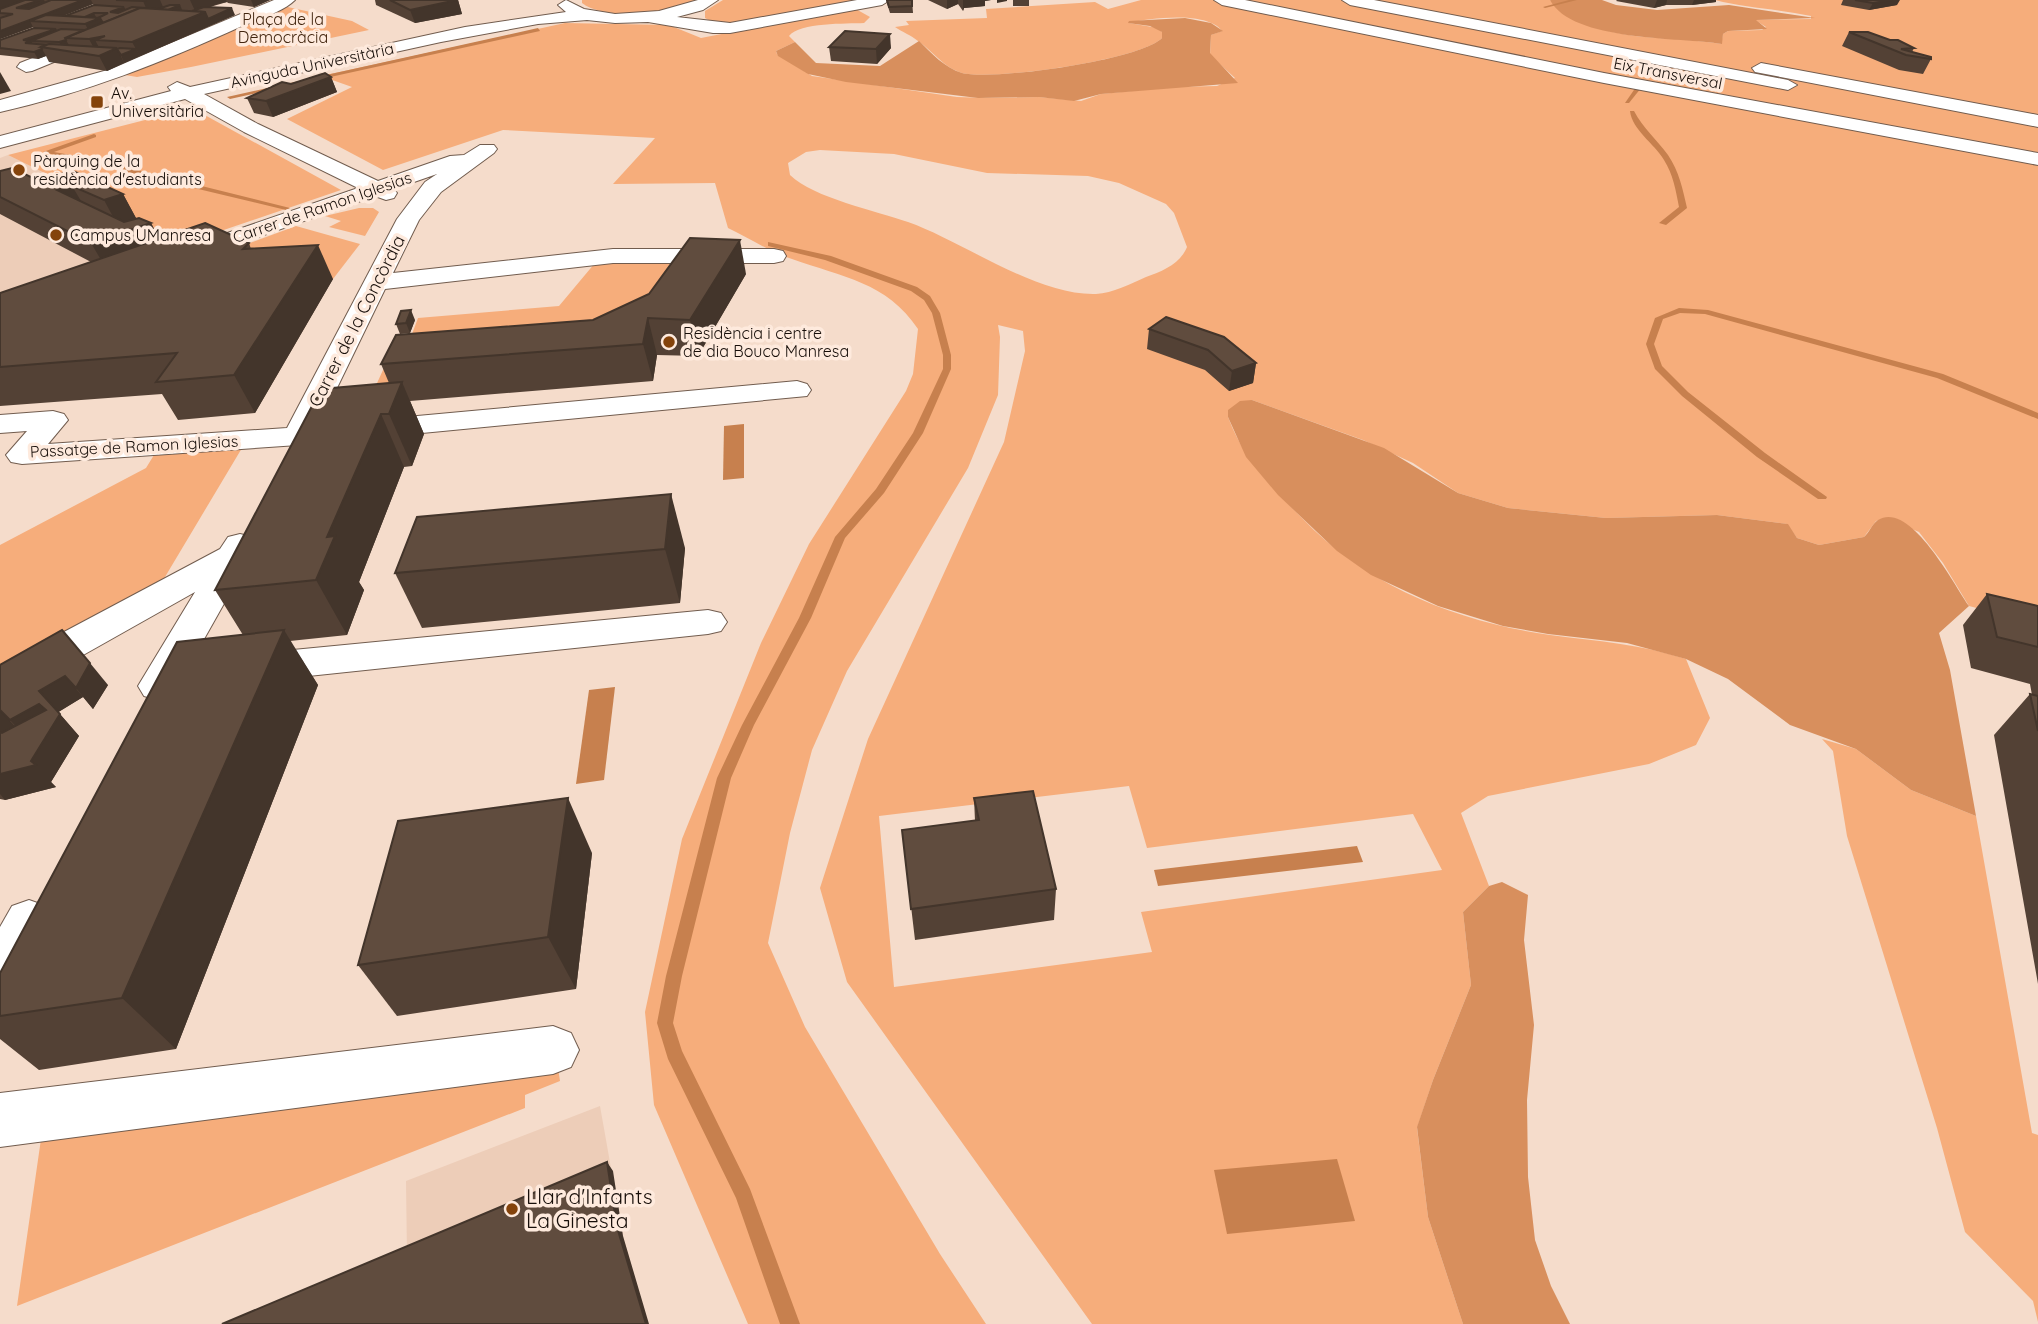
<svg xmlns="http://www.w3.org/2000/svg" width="2038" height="1324" viewBox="0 0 2038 1324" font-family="Quicksand,sans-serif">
<rect width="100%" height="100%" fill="#f5dccb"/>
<g fill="#edcdb8">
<path d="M8 155 64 182 139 249 0 308V158Z"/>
<path d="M600 1106 623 1236 648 1324H251L407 1257 406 1181Z"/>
</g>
<g fill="#f6ad7b" fill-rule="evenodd">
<path d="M582 0H696C672 14 605 21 582 3Z"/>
<path d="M723 0H859L733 24H716L705 18V11Z"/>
<path d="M1141 0H1550C1606 47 1656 33 1721 44L1723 34 1728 31 1762 30 1766 27 1755 20 1811 19V16C1779 9 1746 8 1715 0H2038V624L1969 606 1943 563 1919 532 1886 518 1876 521 1864 537 1819 545 1797 538 1787 524 1717 515 1606 518 1508 508 1458 493 1413 463 1363 440 1252 400 1228 417C1245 462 1270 485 1303 519 1367 586 1458 622 1550 635 1597 641 1641 644 1686 659L1710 718 1696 745 1649 764 1488 796 1461 813 1489 886 1463 912 1471 985 1433 1080 1417 1128 1428 1217 1463 1324H1092L847 982 820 888 868 739 1004 442 1025 351 1023 331 998 325 1000 337 998 395 968 468 847 671 812 750 790 833 768 943 805 1027 940 1254 986 1324H748L654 1105 645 1012 682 839 761 643 809 544 906 391 913 374 918 329C887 282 842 277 792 259 770 252 749 238 728 228L715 183 613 184 655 138 503 130 383 170 287 119 352 87 321 76 565 23 669 25 701 38 854 8 870 17 864 23C846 24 800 22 789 36L795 42 776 51 777 54 812 76 957 97 986 98 1039 97 1081 101 1101 94 1172 87 1217 86 1235 78 1210 55 1211 35 1222 31C1207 11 1151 18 1129 23L1158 28 1162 32V38C1141 60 992 81 962 73 943 67 933 51 918 41 911 35 902 32 895 27L909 25 906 21 987 18 986 9 1095 2 1108 9ZM820 150 894 154 987 173 1088 176 1119 183 1166 204 1174 213 1187 247C1180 264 1163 271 1146 277 1130 284 1113 293 1096 294 1037 296 962 241 908 222 876 211 814 198 790 175L788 163 806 152ZM1129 786 1147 848 1413 814 1442 870 1141 912 1152 952 894 987 879 816Z"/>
<path d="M283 6 352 21 369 30 191 67 137 77 125 75Z"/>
<path d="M192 108 341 190 165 250 63 182 8 155Z"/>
<path d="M359 208H373L379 212 365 236 329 227 341 221 325 216Z"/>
<path d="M296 226 360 244 333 279 217 255Z"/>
<path d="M595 263 702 264 658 330 367 405 399 335 412 334 418 318 559 306Z"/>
<path d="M242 448 162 582 0 667V545L146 468 154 455Z"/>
<path d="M1822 739 1856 749 1911 790 1976 816 2032 1133 2038 1135V1322L2033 1301 1965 1232 1937 1128 1847 836 1833 751Z"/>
<path d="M558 1068 560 1081 525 1095V1108L17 1306 41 1139Z"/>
</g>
<g fill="#d88f5d">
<path d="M1550 0H1602L1616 5 1657 10 1729 5 1815 18 1756 20 1767 29 1728 31 1723 34 1722 44C1681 37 1572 42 1550 0Z"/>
<path d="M1185 18 1211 23 1223 31 1211 35 1210 53 1238 83 1101 94 1074 101 1039 97 978 98 846 82 808 74 778 56 776 51 795 42 816 63 880 66 919 41C931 53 945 68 962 73 993 81 1141 60 1162 38V32L1150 26 1128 23 1129 21Z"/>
<path d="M1252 400 1384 448 1458 493 1508 508 1606 518 1717 515 1788 524 1797 538 1819 545 1864 537C1869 533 1872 524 1878 520 1911 500 1955 587 1969 606L1939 633 1950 670 1976 816 1911 790 1856 749 1790 725 1728 679 1686 659 1627 643 1548 634 1503 626 1438 606 1371 575 1337 551 1278 495 1246 457 1228 417V410L1240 401Z"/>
<path d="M1502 882 1528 895 1524 940 1534 1025 1527 1100 1528 1177 1535 1240 1551 1286 1570 1324H1463L1428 1217 1417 1127 1433 1080 1471 985 1463 912 1489 886Z"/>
</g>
<g fill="#c7804e">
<path d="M744 424V478L723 480 724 426Z"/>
<path d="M615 687 604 780 576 784 589 690Z"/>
<path d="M1357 846 1363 862 1158 886 1154 870Z"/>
<path d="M1337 1159 1355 1221 1227 1234 1214 1170Z"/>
</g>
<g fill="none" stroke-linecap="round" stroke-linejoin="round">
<g fill="#c7804e" fill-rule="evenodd">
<path d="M1569 0H1577L1545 8 1543 7Z"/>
<path d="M538 28 540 31 230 99 227 97Z"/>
<path d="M1636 87 1641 88 1629 103H1625Z"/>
<path d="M1630 111H1634C1643 128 1657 140 1668 155 1679 171 1683 190 1687 208L1666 225 1659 223 1679 207C1676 191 1673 174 1664 160 1654 143 1632 130 1630 111Z"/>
<path d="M94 134 96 135V137L54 152 93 159 290 208 286 210 43 152Z"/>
<path d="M768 242 831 256 917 287 930 296 940 313 951 355V369L923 433 884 493 845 538 811 618 754 725 731 778 682 976 673 1023 682 1051 750 1189 800 1324H780L736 1198 668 1059 657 1023 666 976 717 778 742 725 799 618 835 537 876 489 913 433 943 369V355L932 313 924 300 911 291 825 260 768 246Z"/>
<path d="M1679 308 1708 310 1943 374 2038 413V419L1937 378 1705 314 1680 313 1663 319 1654 344 1662 366 1688 392 1765 453 1827 497 1826 499H1818L1757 457 1682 396 1655 369 1646 344 1655 318Z"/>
</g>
<defs>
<g id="minor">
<path d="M178 0H200L197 3 32 71 26 72 17 67 20 63Z"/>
<path d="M274 0H295C283 12 258 19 242 26 163 62 85 93 0 112V100L104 71Z"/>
<path d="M566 0 584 9 615 14 659 11 698 0H718L703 10 677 17 730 23 857 0H890L882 5 730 33H713L648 22 615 23 587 20 538 24 441 42 204 94 258 124 378 181 450 156 464 155 480 145H494L497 149 494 153 441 192 419 220 393 273 613 249H774L783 251 786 256 783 261 774 263H613L385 289 319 425 797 381 807 384 811 390 807 396 298 445 22 464 11 462 6 455 27 431 0 433V415L53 411 64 414 68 420 48 444 287 428 397 219 425 182 437 174 394 189 397 193 394 198 386 200 375 196 187 262 178 260 175 255 178 250 358 188 244 132 185 99 0 148V136L171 91 168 87 177 82 190 87 465 27 566 12 558 5Z"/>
<path d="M240 534 252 537 257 545 172 696 158 700 144 696 138 686 195 592 14 694 0 698V666L220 549 228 537Z"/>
<path d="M708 610 721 613 727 622 721 631 708 634 252 682 238 678 233 668 238 658 252 654Z"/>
<path d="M29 900 46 906 53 920 17 989 0 995V927L12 906Z"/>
<path d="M553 1026 571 1033 579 1050 571 1067 553 1074 0 1147V1093Z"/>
</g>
<g id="highway">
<path d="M1214 0H1245L1604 73 2038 153V165L1604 83 1222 5Z"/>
<path d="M1342 0H1374L1788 80 1797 85 1788 90 1350 5Z"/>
<path d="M1761 63 2038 115V127L1755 72 1752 68Z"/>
</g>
</defs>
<use href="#minor" stroke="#715c4e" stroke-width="2"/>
<use href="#highway" stroke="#715c4e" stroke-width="2"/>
<use href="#minor" fill="#fff" fill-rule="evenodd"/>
<use href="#highway" fill="#fff" fill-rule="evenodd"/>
</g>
<g fill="#534135" fill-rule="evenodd">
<path d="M0 0H270L254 7 228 3 227 2 210 7 235 15 107 71 49 62 46 56 38 59 0 55V40L34 28 33 27 0 39ZM93 4 94 5 65 16H63Z"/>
<path d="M375 0H458L462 14 415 23 376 5Z"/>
<path d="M886 0H912L913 13H890Z"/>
<path d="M928 0H991L985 1V6L964 8 963 11 958 4 947 9Z"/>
<rect x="1013" y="0" width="16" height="6"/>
<path d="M1617 0H1716V2L1692 5H1666L1654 8 1616 1Z"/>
<path d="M1843 0H1892L1897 5 1869 10 1841 5Z"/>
<path d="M1849 32 1890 40 1914 48 1912 52 1931 59 1923 74 1899 70 1842 46Z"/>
<path d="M829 47 891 48 877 64 831 61Z"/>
<path d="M331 77 337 92 273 117 254 113 247 98 291 84Z"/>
<path d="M71 170 123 194 136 218 151 223 159 239 249 243 251 249 333 279 255 413 178 420 162 394 0 406V293L91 262 0 214V171L41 182Z"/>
<path d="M746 274 698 356 657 355 653 381 410 401 424 434 412 466 404 467 359 582 364 590 347 635 290 641 318 685 176 1049 39 1070 0 1039V973L243 635 215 590 389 383 381 364 593 320Z"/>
<path d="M415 320 410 333 400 334 396 324Z"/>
<path d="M1149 329 1256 363 1253 383 1229 391 1205 370 1147 349Z"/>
<path d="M417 517 685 548 680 603 422 628 395 573Z"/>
<path d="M1987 594 2038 606V984L1994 735 2030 694 2032 695 2030 684 1971 668 1963 625Z"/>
<path d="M0 665 108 685 93 709 83 697 58 712 79 736 51 782 56 787 5 800 0 799Z"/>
<path d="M974 798 1056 889 1054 920 915 940 902 830 975 821Z"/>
<path d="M592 853 576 989 397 1016 358 965Z"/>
</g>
<g fill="#43352b">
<path d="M0 0H35L0 12Z"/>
<path d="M40 0H44L47 6 20 15 16 8Z"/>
<path d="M83 0H91L93 4 47 22 30 21 33 27 0 39V31Z"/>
<path d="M139 0H160L164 9 89 31 85 24 70 23 94 13 97 19 146 8 143 1Z"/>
<path d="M190 0H226L227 2 217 4 196 13Z"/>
<path d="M251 0H270L254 7Z"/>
<path d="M458 0 462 14 415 23 410 10Z"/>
<path d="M947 0H958V4L947 9Z"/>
<path d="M963 0H991L985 1V6L964 8 963 11Z"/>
<path d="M997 0H1007V1L997 3Z"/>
<path d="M1657 0H1667L1666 5 1654 8Z"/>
<path d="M1694 0H1716V2L1692 5Z"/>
<path d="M1892 0H1900L1897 5 1869 10 1873 3Z"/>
<path d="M180 5 183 12 168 10Z"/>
<path d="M124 7 128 14 110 12Z"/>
<path d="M232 8 235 15 140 56 132 42 205 12Z"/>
<path d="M56 29 60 36 31 41 35 48 23 40Z"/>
<path d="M890 34 891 48 877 64 876 49Z"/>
<path d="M105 36 95 40 102 53 97 54 89 39Z"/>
<path d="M66 40 70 47 63 50 59 42Z"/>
<path d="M117 48 124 63 107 71 99 56Z"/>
<path d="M42 49 46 56 38 59 34 52Z"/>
<path d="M136 49 140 56 124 63 121 55Z"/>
<path d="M0 72 11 91 0 94Z"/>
<path d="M331 77 337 92 273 117 266 101Z"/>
<path d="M72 186 87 211 57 190Z"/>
<path d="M123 194 137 220 118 226 104 200Z"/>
<path d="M151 223 165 250 107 270 91 243Z"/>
<path d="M740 240 746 274 698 356 690 320Z"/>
<path d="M318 245 333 279 255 413 234 375Z"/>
<path d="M411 310 415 320 410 333 406 323Z"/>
<path d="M648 318 657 355 653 381 643 344Z"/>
<path d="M1256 363 1253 383 1229 391 1232 371Z"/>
<path d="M402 382 424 434 412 466 389 414Z"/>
<path d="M381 414 404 467 359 582 364 590 347 635 316 580 327 537Z"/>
<path d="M671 494 685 548 680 603 665 549Z"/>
<path d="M284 630 318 685 176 1049 122 998Z"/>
<path d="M90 663 108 685 93 709 76 688Z"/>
<path d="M65 676 83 697 57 713 39 691Z"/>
<path d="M39 704 55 722 60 714 79 736 51 782 56 787 5 800 0 794V774L31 761 30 742 10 720Z"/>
<path d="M0 710 19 731 0 736Z"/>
<path d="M568 798 592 853 576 989 548 937Z"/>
<path d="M607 1162 613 1171 623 1236 649 1324H646L617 1227Z"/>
</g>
<g fill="#604c3e" stroke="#43352b" stroke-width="2">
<path d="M25 0H40L16 8 29 9 51 0H83L0 31V18L13 14 0 13V9Z"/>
<path d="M116 0H146L143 1Z"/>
<path d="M390 0H457L410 10Z"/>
<path d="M887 0H912V6L889 7Z"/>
<path d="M1855 0H1892L1873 3Z"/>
<path d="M94 5 124 7 110 12 118 13 132 7 146 8H140L103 23 100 18H98L108 13H94L85 17 65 16Z"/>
<path d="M170 5H180L168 10 158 9Z"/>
<path d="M204 7 232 8 208 19 205 12 192 11Z"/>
<path d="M140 8 205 12 132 42 95 40 105 36 89 39 65 38Z"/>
<path d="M46 15 100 18 85 24 30 21Z"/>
<path d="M34 28 56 29 23 40 31 41 25 43 48 45 41 47 42 49 34 52 0 48V40Z"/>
<path d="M61 29 84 30 65 38 66 40 59 42 31 41Z"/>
<path d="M845 31 890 34 876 49 829 47Z"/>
<path d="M1849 32H1868L1890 40H1898L1914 48 1901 49 1931 57V59L1906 55Z"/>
<path d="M49 44 117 48 99 56 41 47Z"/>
<path d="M120 48 136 49 121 55 117 49Z"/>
<path d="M325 73 331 77 266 101 247 98 282 82 291 84Z"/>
<path d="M12 168 41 182 71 170 123 194 104 200 72 186 57 190 124 222 139 218 151 223 91 243 0 197V171Z"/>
<path d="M205 223 249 243 243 249 318 245 234 375 156 382 177 353 0 367V293Z"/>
<path d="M690 238 740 240 690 320 648 318 643 344 381 364 396 335 593 320 649 294Z"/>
<path d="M411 310 406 323 396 324 401 311Z"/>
<path d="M1166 317 1224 337 1256 363 1232 371 1208 350 1149 329Z"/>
<path d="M402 382 389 414H381L327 537 335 536 316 580 215 590 321 389Z"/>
<path d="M671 494 665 549 395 573 417 517Z"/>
<path d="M1987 594 2038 606V647L1997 637Z"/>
<path d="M62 630 90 663 76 688 65 676 39 691 60 714 31 761 36 765 0 774V732L2 733 46 710 39 704 10 720 0 710V665Z"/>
<path d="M284 630 122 998 0 1016V973L177 642Z"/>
<path d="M2030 694 2038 696V731Z"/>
<path d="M1033 791 1056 889 911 909 902 830 979 820 974 798Z"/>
<path d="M568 798 548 937 358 965 398 821Z"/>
<path d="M607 1162 617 1227 646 1324H222Z"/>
</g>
<g fill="#84430b" stroke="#feeadd" stroke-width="2.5">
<rect x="90" y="95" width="14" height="14" rx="3.5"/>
<circle cx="19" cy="170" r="7"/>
<circle cx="56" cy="235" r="7"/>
<circle cx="669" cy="342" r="7"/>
<circle cx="512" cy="1209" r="7"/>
</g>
<g text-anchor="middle" stroke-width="7" stroke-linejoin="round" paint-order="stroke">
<g font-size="16" fill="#42250f" stroke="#feeadd">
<text x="283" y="25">Plaça de la<tspan x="283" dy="18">Democràcia</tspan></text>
</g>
<g font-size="16" fill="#170e09" stroke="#feeadd">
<text transform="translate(312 65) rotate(-12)" y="6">Avinguda Universitària</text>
<text transform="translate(1668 73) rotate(11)" y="6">Eix Transversal</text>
<text transform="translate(322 207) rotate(-19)" y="6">Carrer de Ramon Iglesias</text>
<text transform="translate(134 446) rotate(-3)" y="6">Passatge de Ramon Iglesias</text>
</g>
<g font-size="16" fill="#170e09" stroke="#feeadd" text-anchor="start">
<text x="111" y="99">Av.<tspan x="111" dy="18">Universitària</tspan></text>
<text x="33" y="167">Pàrquing de la<tspan x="33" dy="18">residència d'estudiants</tspan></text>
<text x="70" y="241">Campus UManresa</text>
<text x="683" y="339">Residència i centre<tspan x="683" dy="18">de dia Bouco Manresa</tspan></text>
</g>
<g font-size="18" fill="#170e09" stroke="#feeadd">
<text transform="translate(357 321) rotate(-63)" y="6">Carrer de la Concòrdia</text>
</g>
<g font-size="21" fill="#170e09" stroke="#feeadd" text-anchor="start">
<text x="526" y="1204">Llar d'Infants<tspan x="526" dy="24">La Ginesta</tspan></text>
</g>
</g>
</svg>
